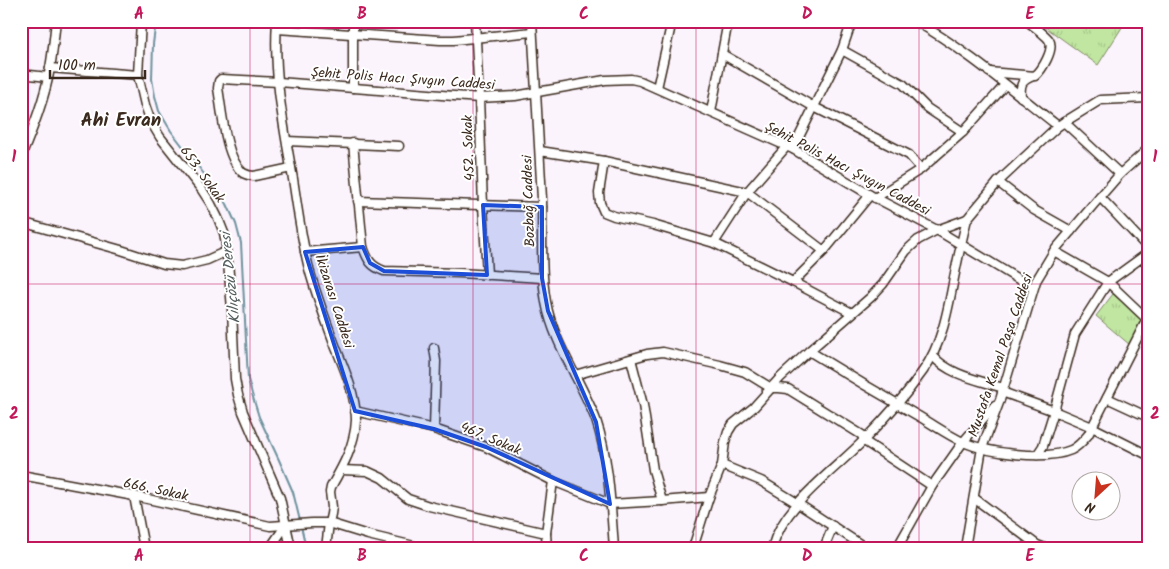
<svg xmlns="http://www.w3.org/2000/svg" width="1169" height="569" viewBox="0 0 1169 569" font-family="Kalam,sans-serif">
<defs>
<pattern id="park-tufts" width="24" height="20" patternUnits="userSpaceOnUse" patternTransform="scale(1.25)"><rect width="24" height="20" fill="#c0e6a1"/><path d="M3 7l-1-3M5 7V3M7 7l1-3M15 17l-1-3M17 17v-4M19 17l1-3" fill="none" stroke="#a6c58a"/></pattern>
</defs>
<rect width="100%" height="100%" fill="#fcf4fd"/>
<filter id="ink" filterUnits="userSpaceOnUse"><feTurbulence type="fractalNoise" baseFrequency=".02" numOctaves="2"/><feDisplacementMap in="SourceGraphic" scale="10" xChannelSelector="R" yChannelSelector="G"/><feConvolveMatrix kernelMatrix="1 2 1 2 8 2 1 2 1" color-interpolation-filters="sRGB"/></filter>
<g filter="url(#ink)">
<g fill="url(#park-tufts)" stroke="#7e8860">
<path d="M1037 21H1126L1098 65Z"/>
<path d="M1113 294 1143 320 1130 345 1096 316Z"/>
</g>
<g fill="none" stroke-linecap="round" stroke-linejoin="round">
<g stroke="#6e929d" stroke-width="2">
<path d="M156 21 153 44 152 79 155 96 159 111 171 131 227 204 236 224 241 243 248 379 252 394 259 417 279 460 293 492 300 521"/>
<path d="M301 526 306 548"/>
</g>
<defs>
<g id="minor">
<path d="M141 21 138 75 145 105 151 122 160 137 202 190 211 204 218 218 224 233 227 251 232 309 235 379 238 395 243 412 280 498 291 548"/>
<path d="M277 21C273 73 284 128 293 179 298 211 302 245 311 276 318 300 327 324 336 348 345 370 356 396 356 420 355 445 343 466 331 487L330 492 332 507 331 514 329 523 326 548"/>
<path d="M475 21 479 98 483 205 487 275"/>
<path d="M532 21C535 81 539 140 542 199 543 233 540 268 546 302 553 342 581 381 596 420 609 458 611 508 614 548"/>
<path d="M750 21 754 23 756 21"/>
<path d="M915 21C965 49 1013 91 1058 126"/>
<path d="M277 29 440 40H454L532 32"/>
<path d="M842 50 903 84 927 108 963 132"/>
<path d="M722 54 814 107 909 155 921 169"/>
<path d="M50 68 138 75"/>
<path d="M989 72 1035 76C1042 70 1055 49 1049 40 1046 35 1032 25 1027 21"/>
<path d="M21 74 48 77"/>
<path d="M353 88V21"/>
<path d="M657 88 672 21"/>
<path d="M1021 97C1020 84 1021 81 1033 76"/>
<path d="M711 112 728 21"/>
<path d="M1064 122 1120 174"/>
<path d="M287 141 399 146"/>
<path d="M353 143 363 247C368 261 371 266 384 271L460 273 542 278"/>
<path d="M793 149 842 50 852 21"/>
<path d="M540 151 604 161 747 192 824 251"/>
<path d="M21 157C33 128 45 98 50 68 53 52 54 37 56 21"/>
<path d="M604 161 599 193 600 203 604 212 614 216 653 225 714 243 793 282 852 313"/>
<path d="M291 168 254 176C251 176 247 175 243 173 225 158 222 111 218 88L219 81 221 79 279 82 479 98 515 96 605 80 631 79 640 81 793 149 870 195 937 230 1033 288"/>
<path d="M998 182 1034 210 1071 231"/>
<path d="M1100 197 1148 248"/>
<path d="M875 198 921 169 963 132 1005 85"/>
<path d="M358 201 542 207"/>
<path d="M21 222 121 250 164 264 182 266 207 260 227 251"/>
<path d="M714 243 747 192 787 146"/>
<path d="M1054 251 1108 282 1148 320"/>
<path d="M305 252 363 247"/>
<path d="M793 282 824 251 870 195"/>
<path d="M434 348 436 361 434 429"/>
<path d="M809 351C846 374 883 396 920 417 934 425 948 435 963 442 989 453 1045 461 1071 450 1078 447 1083 441 1088 435L1147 319"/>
<path d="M933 356C949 375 979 380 1003 388"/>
<path d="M631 359 643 405 653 470 662 501"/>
<path d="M575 375 647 354 663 352 720 365 745 372 771 388H779L788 389 862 435 864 441 932 486"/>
<path d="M1002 392 1054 411 1092 427 1148 455"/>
<path d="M1107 398 1148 417"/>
<path d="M355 411 434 429 486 447 553 481 610 504 662 501 709 497"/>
<path d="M1037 455 1043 446 1054 411 1075 334 1108 282 1148 253"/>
<path d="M722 465 761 481 797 503 866 548"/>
<path d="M341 470 367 471 382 478 408 499 429 506 546 533"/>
<path d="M21 475 134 496 270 526 312 523H329L368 535 414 546 417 548"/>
<path d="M134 496 144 548"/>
<path d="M974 498 1037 545 1045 548"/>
<path d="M270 548 286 525"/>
<path d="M547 548 546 533 553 481"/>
<path d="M693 548 709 497 722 465 725 442 728 432 733 424 754 407 780 378 809 351 871 297 883 284 906 251 918 240 937 230 967 219 998 182 1058 126 1100 100 1148 98"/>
<path d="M772 548C783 505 834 471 864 440 885 419 906 395 923 371 942 344 948 310 954 278 958 258 962 239 967 219"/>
<path d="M824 548 833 526"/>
<path d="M897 548 932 486 963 442 995 405"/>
<path d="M965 548 982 448 1000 400 1036 281 1054 251 1100 197 1120 174 1148 149"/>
</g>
</defs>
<use href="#minor" stroke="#3b2a1e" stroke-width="11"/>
<use href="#minor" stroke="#fff" stroke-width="8"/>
</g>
</g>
<path fill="#1d4ed8" fill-opacity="0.2" stroke="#1d4ed8" stroke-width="4" stroke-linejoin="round" d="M483 205 542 207V278L548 311 596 422 610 504 486 447 434 429 355 411 305 252 363 247 370 263 384 271 487 275Z"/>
<path fill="none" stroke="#c2185b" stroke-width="1" stroke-opacity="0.55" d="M250 21V548M473 21V548M696 21V548M919 21V548M21 284H1148"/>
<g text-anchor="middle" stroke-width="4" stroke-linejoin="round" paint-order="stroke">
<g font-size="14" fill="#3b2a1e" stroke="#fff">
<text transform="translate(403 78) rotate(4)" y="5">Şehit Polis Hacı Şıvgın Caddesi</text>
<text transform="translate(468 148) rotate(-92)" y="5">452. Sokak</text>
<text transform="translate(848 168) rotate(28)" y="5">Şehit Polis Hacı Şıvgın Caddesi</text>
<text transform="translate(203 174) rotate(54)" y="5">653. Sokak</text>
<text transform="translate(528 201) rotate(-92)" y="5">Bozbağ Caddesi</text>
<text transform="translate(335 301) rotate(72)" y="5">İkizarası Caddesi</text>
<text transform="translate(1000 355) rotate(-71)" y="5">Mustafa Kemal Paşa Caddesi</text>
<text transform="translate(491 438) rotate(23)" y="5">467. Sokak</text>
<text transform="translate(156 489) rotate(12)" y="5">666. Sokak</text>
</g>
<g font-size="15" font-style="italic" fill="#545e5e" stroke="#fff">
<text transform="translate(230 278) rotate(-96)" y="5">Kılıçözü Deresi</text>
</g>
<g font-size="19" font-weight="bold" fill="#3b2a1e" stroke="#fff">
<text x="121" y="126">Ahi Evran</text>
</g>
</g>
<rect width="1169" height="569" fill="none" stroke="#fff" stroke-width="55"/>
<g transform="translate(1096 496) rotate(206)"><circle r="24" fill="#ffffff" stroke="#b1aaa5"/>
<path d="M0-4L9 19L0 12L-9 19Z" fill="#c8321e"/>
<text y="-8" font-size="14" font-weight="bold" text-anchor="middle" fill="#3b2a1e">N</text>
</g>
<path d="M50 70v8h95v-8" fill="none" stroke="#3b2a1e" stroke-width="2.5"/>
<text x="58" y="70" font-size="15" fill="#3b2a1e" stroke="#ffffff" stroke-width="4" paint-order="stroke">100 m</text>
<rect x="28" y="28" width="1114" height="514" fill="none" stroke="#c2185b" stroke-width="2"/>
<g font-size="16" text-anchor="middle" font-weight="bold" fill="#c2185b">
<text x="139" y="19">A</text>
<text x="362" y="19">B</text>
<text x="584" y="19">C</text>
<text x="807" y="19">D</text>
<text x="1030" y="19">E</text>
<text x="14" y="162">1</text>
<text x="1155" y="162">1</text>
<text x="14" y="419">2</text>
<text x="1155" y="419">2</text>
<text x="139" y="561">A</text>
<text x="362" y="561">B</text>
<text x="584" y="561">C</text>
<text x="807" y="561">D</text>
<text x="1030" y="561">E</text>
</g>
</svg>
